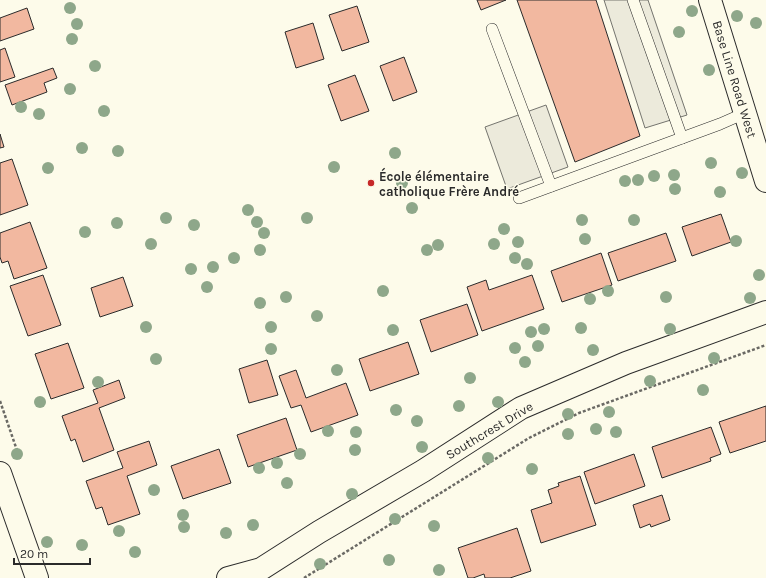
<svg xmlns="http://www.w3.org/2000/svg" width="766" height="578" viewBox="0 0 766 578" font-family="Karla,sans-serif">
<rect width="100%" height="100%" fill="#fdfbea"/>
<g fill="#eceadb" stroke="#74746e">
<path d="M604 0H648L687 115 645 128Z"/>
<path d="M546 105 568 167 507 189 485 127Z"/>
</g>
<g fill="#f2b8a0" stroke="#2b2b2b">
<path d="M477 0H506L481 10Z"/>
<path d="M517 0H596L640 136 575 162Z"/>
<path d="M357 6 369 42 342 51 329 15Z"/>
<path d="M27 8 34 29 0 41V18Z"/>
<path d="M313 23 324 59 296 68 285 32Z"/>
<path d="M5 48 15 77 0 82V50Z"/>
<path d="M404 57 417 92 393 101 380 66Z"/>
<path d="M53 68 57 78 44 83 47 92 12 105 5 85Z"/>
<path d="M355 75 369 111 341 121 328 85Z"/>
<path d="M0 134 4 147 0 148Z"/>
<path d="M12 159 28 205 0 215V163Z"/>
<path d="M721 214 731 242 692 256 682 227Z"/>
<path d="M30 222 47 268 14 279 8 261 2 263 0 257V233Z"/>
<path d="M666 233 676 261 618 281 608 253Z"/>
<path d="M601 253 612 285 562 302 551 271Z"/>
<path d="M43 275 61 325 28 336 10 286Z"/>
<path d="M532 275 544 309 482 331 467 287 486 280 489 290Z"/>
<path d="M123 277 133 306 100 317 91 288Z"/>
<path d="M467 304 478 335 431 352 420 320Z"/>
<path d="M408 342 419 374 370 391 359 359Z"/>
<path d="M68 343 84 388 51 399 35 354Z"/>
<path d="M267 360 278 395 249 403 239 369Z"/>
<path d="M296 370 306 398 346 383 358 415 311 432 301 405 291 408 279 376Z"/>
<path d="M119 380 125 398 99 408 114 450 83 462 75 439 71 441 62 416 98 403 93 390Z"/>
<path d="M766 406V441L730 453 719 422Z"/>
<path d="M286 418 297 450 248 467 237 435Z"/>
<path d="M711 427 721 454 710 458 711 461 662 478 652 447Z"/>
<path d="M149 441 157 465 127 476 140 514 108 525 102 507 96 509 86 481 123 468 117 452Z"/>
<path d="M219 449 231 483 183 499 171 466Z"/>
<path d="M634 454 645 486 595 504 584 472Z"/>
<path d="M580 476 596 525 541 543 531 510 552 503 548 490 559 486 558 483Z"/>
<path d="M662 495 670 520 651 527 650 524 640 528 633 505Z"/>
<path d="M517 528 531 571 510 578H485L484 574 473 578H468L458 548Z"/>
</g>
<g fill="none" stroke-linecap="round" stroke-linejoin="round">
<defs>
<g id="lane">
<path d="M633 0 682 138"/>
<path d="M492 29 551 186"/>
<path d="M519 198 720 124 745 113"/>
</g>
<g id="secondary">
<path d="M710 0 766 181"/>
<path d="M0 473 37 578"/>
<path d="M228 578 261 569 319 532 423 471 521 408 626 363 766 312"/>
</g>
</defs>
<use href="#lane" stroke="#2b2b2b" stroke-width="12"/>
<use href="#secondary" stroke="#2b2b2b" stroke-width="24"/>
<g stroke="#6a6964" stroke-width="2.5" stroke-dasharray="3 2" stroke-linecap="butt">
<path d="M0 401 20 459"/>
<path d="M304 578 529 438 579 413 766 345"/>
</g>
<use href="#lane" stroke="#fdfbea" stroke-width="11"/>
<use href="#secondary" stroke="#fdfbea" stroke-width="22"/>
</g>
<g fill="#8ea78a">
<circle cx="70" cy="8" r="6"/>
<circle cx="692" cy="11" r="6"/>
<circle cx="737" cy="16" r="6"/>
<circle cx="756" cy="23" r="6"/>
<circle cx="77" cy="24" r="6"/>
<circle cx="679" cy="32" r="6"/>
<circle cx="72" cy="39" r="6"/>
<circle cx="95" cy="66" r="6"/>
<circle cx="709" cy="70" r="6"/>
<circle cx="70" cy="89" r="6"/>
<circle cx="21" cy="107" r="6"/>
<circle cx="104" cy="111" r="6"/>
<circle cx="39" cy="114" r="6"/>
<circle cx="82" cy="148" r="6"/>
<circle cx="118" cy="151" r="6"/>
<circle cx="395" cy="153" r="6"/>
<circle cx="711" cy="163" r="6"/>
<circle cx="334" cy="167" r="6"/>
<circle cx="48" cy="168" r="6"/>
<circle cx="742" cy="173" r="6"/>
<circle cx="674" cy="175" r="6"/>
<circle cx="654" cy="176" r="6"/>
<circle cx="638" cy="180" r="6"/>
<circle cx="625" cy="181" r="6"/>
<circle cx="402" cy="183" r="6"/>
<circle cx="675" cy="189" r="6"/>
<circle cx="720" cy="192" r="6"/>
<circle cx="412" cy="208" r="6"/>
<circle cx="248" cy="210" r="6"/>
<circle cx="166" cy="218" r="6"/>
<circle cx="307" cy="218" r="6"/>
<circle cx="582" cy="220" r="6"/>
<circle cx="634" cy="220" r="6"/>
<circle cx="257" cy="222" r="6"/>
<circle cx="117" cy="223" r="6"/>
<circle cx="194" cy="225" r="6"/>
<circle cx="504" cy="229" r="6"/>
<circle cx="85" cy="232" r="6"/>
<circle cx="264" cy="233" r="6"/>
<circle cx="585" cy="239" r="6"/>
<circle cx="736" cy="241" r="6"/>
<circle cx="518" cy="242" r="6"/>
<circle cx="151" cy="244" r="6"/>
<circle cx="494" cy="244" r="6"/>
<circle cx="438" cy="245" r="6"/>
<circle cx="260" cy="250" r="6"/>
<circle cx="427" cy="250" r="6"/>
<circle cx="234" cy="258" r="6"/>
<circle cx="515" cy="258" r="6"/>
<circle cx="527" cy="264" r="6"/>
<circle cx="213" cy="267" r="6"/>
<circle cx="191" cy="269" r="6"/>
<circle cx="759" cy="275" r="6"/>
<circle cx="207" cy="287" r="6"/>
<circle cx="383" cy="291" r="6"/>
<circle cx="608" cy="291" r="6"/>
<circle cx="286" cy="297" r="6"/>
<circle cx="666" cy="297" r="6"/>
<circle cx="750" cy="298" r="6"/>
<circle cx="590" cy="299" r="6"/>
<circle cx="260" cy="303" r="6"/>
<circle cx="317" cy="316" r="6"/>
<circle cx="146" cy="327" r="6"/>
<circle cx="271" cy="327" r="6"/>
<circle cx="581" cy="328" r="6"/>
<circle cx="544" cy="329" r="6"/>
<circle cx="670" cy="329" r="6"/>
<circle cx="393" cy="330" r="6"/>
<circle cx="531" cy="332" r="6"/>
<circle cx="538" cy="346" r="6"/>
<circle cx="515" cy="348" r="6"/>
<circle cx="271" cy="349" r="6"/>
<circle cx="593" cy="350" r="6"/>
<circle cx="714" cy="358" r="6"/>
<circle cx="156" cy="359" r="6"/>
<circle cx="525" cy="362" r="6"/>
<circle cx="337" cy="370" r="6"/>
<circle cx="470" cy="378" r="6"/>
<circle cx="650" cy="381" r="6"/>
<circle cx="98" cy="382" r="6"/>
<circle cx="703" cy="390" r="6"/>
<circle cx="40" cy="402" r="6"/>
<circle cx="498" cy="402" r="6"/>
<circle cx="459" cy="406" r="6"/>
<circle cx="396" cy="410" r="6"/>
<circle cx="609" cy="412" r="6"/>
<circle cx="568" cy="414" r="6"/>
<circle cx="417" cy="421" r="6"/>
<circle cx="596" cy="429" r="6"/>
<circle cx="328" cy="431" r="6"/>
<circle cx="356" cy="432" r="6"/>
<circle cx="616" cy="432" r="6"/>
<circle cx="568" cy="434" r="6"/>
<circle cx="422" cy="447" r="6"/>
<circle cx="355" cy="450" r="6"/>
<circle cx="17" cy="454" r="6"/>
<circle cx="300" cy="454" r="6"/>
<circle cx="488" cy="458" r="6"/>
<circle cx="277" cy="463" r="6"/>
<circle cx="259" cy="468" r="6"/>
<circle cx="532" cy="469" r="6"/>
<circle cx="287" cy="483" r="6"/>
<circle cx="154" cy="490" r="6"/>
<circle cx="352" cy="494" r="6"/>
<circle cx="183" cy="515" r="6"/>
<circle cx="395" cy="519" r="6"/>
<circle cx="253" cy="525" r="6"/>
<circle cx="434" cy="526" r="6"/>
<circle cx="184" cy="527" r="6"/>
<circle cx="119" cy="531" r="6"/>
<circle cx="226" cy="533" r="6"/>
<circle cx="47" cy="542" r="6"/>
<circle cx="82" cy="545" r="6"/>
<circle cx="135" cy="552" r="6"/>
<circle cx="389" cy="560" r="6"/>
<circle cx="320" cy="564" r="6"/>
<circle cx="439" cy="570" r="6"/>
</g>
<circle fill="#c62828" stroke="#fdfbea" stroke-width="1.5" cx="371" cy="183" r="4"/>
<g text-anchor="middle" stroke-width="3" stroke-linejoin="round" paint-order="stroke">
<g font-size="13" fill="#2b2b2b" stroke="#fdfbea">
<text transform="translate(735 79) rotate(73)" y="5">Base Line Road West</text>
<text transform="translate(489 430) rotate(-31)" y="5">Southcrest Drive</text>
</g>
<g font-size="13" font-weight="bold" fill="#2b2b2b" stroke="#fdfbea" text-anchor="start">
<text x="379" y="181">École élémentaire<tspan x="379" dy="15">catholique Frère André</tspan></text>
</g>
</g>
<path d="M14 558v6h76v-6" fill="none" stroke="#2b2b2b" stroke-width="2"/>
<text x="20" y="558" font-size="12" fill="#2b2b2b" stroke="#fdfbea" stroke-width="3" paint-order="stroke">20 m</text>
</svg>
